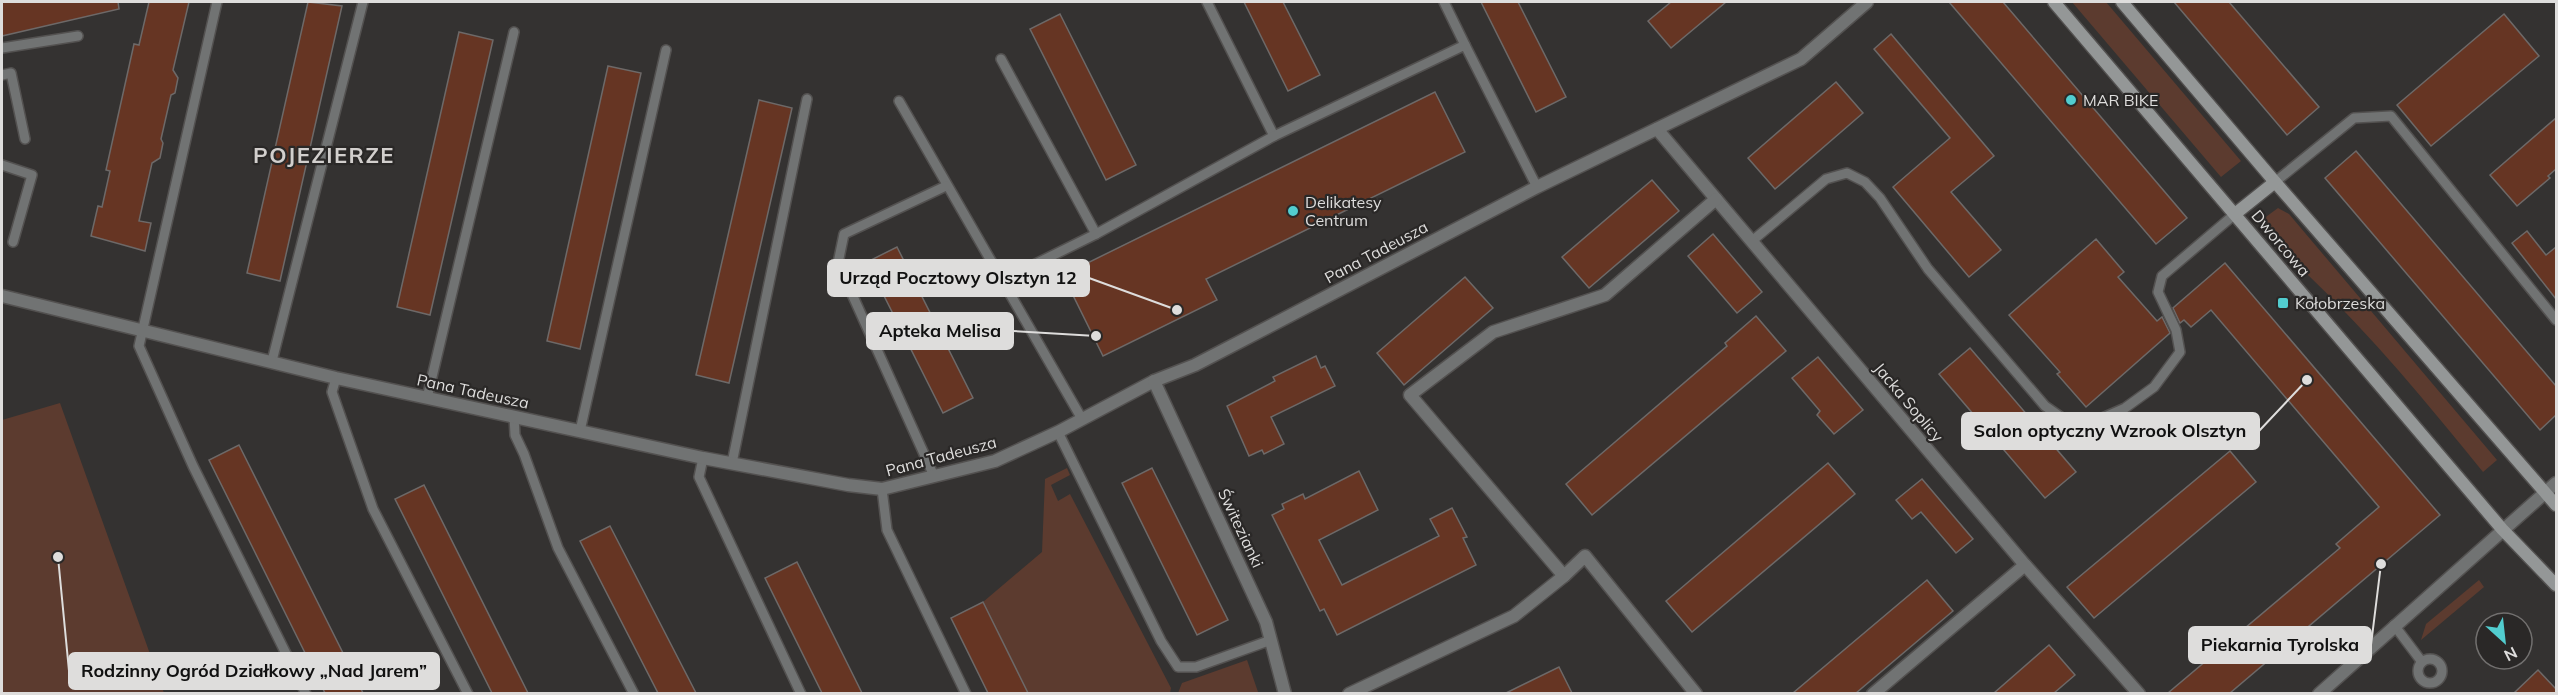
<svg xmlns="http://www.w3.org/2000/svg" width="2558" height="695" viewBox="0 0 2558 695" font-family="Mulish,sans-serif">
<rect width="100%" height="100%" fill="#343231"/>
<g fill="#5c3b2f">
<path d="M2072 2H2106L2241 161 2221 177Z"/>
<path d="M2278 208 2289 214 2497 460 2483 472C2428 404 2372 336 2309 276 2293 261 2267 241 2263 219Z"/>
<path d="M60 403 164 693H2V420Z"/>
<path d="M1067 468 1070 475 1051 485 1058 501 1070 494 1171 688 1170 693H1028L983 602 1042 552 1045 479Z"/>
<path d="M2479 580 2484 587 2421 640 2426 624Z"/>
<path d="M1247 660 1258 692 1178 693 1182 683Z"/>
</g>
<g fill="#663523" stroke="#6d6968" stroke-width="1.5">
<path d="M2 2H118L119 9 2 36Z"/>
<path d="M149 2H189L173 70 178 78 175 93 171 95 161 139 163 143 160 158 152 163 139 221 151 223 145 251 91 236 98 206 102 207 110 171 106 170 134 44 139 45Z"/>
<path d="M308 2 342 6 280 281 247 273Z"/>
<path d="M1244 2H1283L1320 75 1288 91Z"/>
<path d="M1481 2H1518L1566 97 1536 112Z"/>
<path d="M1671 2H1726L1671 48 1648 21Z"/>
<path d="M1949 2H2003L2187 218 2156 244Z"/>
<path d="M2174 2H2229L2319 107 2287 135Z"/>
<path d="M1060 14 1136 165 1106 180 1030 29Z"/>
<path d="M2504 14 2539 56 2431 146 2397 105Z"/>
<path d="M459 32 493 40 430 315 397 307Z"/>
<path d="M1891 34 1994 156 1951 192 2001 250 1969 277 1893 187 1950 138 1874 49Z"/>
<path d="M608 66 641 73 580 349 547 341Z"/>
<path d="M1836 82 1863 113 1775 189 1748 158Z"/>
<path d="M1435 92 1465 152 1206 279 1217 300 1103 356 1063 275Z"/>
<path d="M759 100 792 108 729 383 696 375Z"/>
<path d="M2556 118V169L2548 176 2550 178 2517 206 2490 175Z"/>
<path d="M2356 151 2556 386V415L2540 430 2325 178Z"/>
<path d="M1652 180 1679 211 1589 288 1562 257Z"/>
<path d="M2527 231 2546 255 2556 247V299L2512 243Z"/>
<path d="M1713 234 1762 292 1737 313 1688 256Z"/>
<path d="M2096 239 2124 272 2118 277 2157 321 2162 317 2170 333 2086 407 2057 374 2060 372 2009 315Z"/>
<path d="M897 247 973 398 943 413 867 262Z"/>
<path d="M2225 263 2440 515 2230 693H2168L2340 548 2336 544 2379 507 2211 310 2191 327 2184 320 2180 323 2173 308Z"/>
<path d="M1465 277 1493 308 1404 385 1377 353Z"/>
<path d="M1756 316 1786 351 1592 515 1566 484 1727 346 1725 343Z"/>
<path d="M1970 348 2076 472 2045 498 1939 374Z"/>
<path d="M1316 356 1321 368 1325 366 1335 386 1271 417 1284 444 1264 454 1262 450 1249 456 1227 406 1275 381 1273 377Z"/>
<path d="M1818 357 1863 410 1834 434 1817 415 1820 411 1792 378Z"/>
<path d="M239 445 363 693H325L209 460Z"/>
<path d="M2230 451 2256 482 2094 618 2067 587Z"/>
<path d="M1828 463 1855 494 1692 632 1666 601Z"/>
<path d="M1152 468 1228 620 1197 635 1122 483Z"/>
<path d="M1359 471 1378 510 1319 540 1342 585 1439 536 1430 519 1452 508 1467 537 1463 538 1476 565 1337 635 1324 609 1320 611 1272 515 1284 509 1282 504 1303 494 1305 499Z"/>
<path d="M1922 479 1973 539 1956 553 1921 512 1912 519 1896 500Z"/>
<path d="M424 485 528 693H492L395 499Z"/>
<path d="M610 526 696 693H658L580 541Z"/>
<path d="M797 562 862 693H822L765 578Z"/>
<path d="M1927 580 1953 611 1856 693H1793Z"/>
<path d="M983 602 1028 693H988L951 618Z"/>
<path d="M2049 645 2075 675 2054 693H1994Z"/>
<path d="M1559 667 1572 693H1506Z"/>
<path d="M2538 670 2556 689V693H2514Z"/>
</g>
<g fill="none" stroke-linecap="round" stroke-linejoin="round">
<defs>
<g id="lane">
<path d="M217 2 139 346 193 466 306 694"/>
<path d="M1207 2 1274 136"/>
<path d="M1444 2 1465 45"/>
<path d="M2 48 78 36"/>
<path d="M1001 59 1096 234"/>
<path d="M2 75 11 73 25 139"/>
<path d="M899 101 1082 419"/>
<path d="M2 165 32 175 13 242"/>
<path d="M2275 182 2354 118 2391 116 2556 320"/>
<path d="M1752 241 1826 179 1847 173 1865 182 1880 198 1928 269 2045 406 2065 420 2084 426 2125 408 2154 387 2180 352 2176 330 2158 292 2162 276 2235 214"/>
<path d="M1003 280 1096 234 1274 136 1465 45 1537 187"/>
<path d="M272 361 363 2"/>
<path d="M336 378 332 392 373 509 468 694"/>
<path d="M427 398 514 32"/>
<path d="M514 416 515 435 524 454 558 548 634 694"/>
<path d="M580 431 666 50"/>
<path d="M1058 432 1161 641 1178 667H1196L1271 640"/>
<path d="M703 458 699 477 801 694"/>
<path d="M732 463 807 99"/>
<path d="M934 476 838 263 844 234 946 186"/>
<path d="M882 489 887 530 966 694"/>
<path d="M2394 625 2422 662"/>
<circle cx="2430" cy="671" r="12"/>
</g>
<g id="street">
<path d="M1657 129 2025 565 2139 694"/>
<path d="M2 296 336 378 703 458 848 485 882 489 995 461 1058 432 1154 381 1195 365 1537 187 1801 59 1867 2"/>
<path d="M1154 381 1266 622 1285 694"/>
<path d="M1564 576 1410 395 1493 332 1605 295 1716 199"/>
<path d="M1349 694 1514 616 1564 576 1585 556 1696 694"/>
<path d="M1873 694 2025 565"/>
<path d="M2319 694 2556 483"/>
</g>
<g id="secondary">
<path d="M2054 2 2502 529 2556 585"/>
<path d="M2122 2 2275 182 2556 505"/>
<path d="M2235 214 2275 182"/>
</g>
</defs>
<use href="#lane" stroke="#535150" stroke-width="12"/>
<use href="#street" stroke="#535150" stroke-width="15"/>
<use href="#secondary" stroke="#535150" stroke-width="15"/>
<use href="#lane" stroke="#717373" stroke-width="9"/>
<use href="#street" stroke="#717373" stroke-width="12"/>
<use href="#secondary" stroke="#949797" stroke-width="12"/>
</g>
<g fill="#52cdcf" stroke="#2a2827" stroke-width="2">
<circle cx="2071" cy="100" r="6"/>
<circle cx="1293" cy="211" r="6"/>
<rect x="2277" y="297" width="12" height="12" rx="3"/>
</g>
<g text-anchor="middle" stroke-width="4.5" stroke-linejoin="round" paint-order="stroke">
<g font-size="16" fill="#dedddc" stroke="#2a2827" text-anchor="start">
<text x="2083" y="106">MAR BIKE</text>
<text x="1305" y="208">Delikatesy<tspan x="1305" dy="18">Centrum</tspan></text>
<text x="2295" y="309">Kołobrzeska</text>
</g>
<g font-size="16" fill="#dedddc" stroke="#2a2827">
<text transform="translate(2281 243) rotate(50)" y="6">Dworcowa</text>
<text transform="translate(1376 252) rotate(-28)" y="6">Pana Tadeusza</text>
<text transform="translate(473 391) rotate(12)" y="6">Pana Tadeusza</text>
<text transform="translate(1909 402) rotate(50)" y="6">Jacka Soplicy</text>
<text transform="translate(941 456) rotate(-15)" y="6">Pana Tadeusza</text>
<text transform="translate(1241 528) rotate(65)" y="6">Świtezianki</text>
</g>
<g font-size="22" font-weight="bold" letter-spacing="1.5" fill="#d2cfcd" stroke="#2a2827">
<text x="324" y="163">POJEZIERZE</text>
</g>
</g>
<path fill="none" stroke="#dedddc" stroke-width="2" d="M1177 310L1089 278M1096 336L1013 331M2307 380L2259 431M2381 564L2371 645M58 557L69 671"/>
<g fill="#dedddc" stroke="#2a2827" stroke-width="2">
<circle cx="1177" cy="310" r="6"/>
<circle cx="1096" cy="336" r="6"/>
<circle cx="2307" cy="380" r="6"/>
<circle cx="2381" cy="564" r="6"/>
<circle cx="58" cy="557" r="6"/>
</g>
<g fill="#dedddc" stroke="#dedddc" stroke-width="2">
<rect x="828" y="260" width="261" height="36" rx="6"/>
<rect x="867" y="313" width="146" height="36" rx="6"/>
<rect x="1962" y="413" width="297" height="36" rx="6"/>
<rect x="2189" y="627" width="182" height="36" rx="6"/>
<rect x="69" y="653" width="370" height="36" rx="6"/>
</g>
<g font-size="18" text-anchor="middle" font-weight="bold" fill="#111">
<text x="958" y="284">Urząd Pocztowy Olsztyn 12</text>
<text x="940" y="337">Apteka Melisa</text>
<text x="2110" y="437">Salon optyczny Wzrook Olsztyn</text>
<text x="2280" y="651">Piekarnia Tyrolska</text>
<text x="254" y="677">Rodzinny Ogród Działkowy „Nad Jarem”</text>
</g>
<rect width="2558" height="695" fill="none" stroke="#dedddc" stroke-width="6"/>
<g transform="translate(2504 641) rotate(153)"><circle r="28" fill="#2a2827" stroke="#72706f" stroke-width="1.5"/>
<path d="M0-4.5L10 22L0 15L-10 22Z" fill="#52cdcf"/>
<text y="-9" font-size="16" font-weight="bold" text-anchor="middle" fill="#dedddc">N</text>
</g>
</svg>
